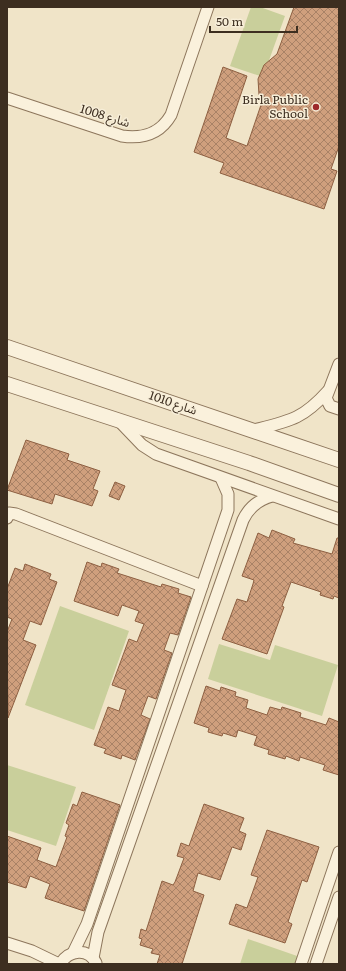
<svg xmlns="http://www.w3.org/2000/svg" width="346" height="971" viewBox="0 0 346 971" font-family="Literata,'Noto Sans Arabic',serif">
<defs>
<pattern id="building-cross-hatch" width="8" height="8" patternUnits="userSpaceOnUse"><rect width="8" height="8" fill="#cf9f7d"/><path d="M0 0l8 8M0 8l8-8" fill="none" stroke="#a98266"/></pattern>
</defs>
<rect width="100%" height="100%" fill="#f0e4c8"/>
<g fill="#c9cf9b">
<path d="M251 7H260L285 16 263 77 230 66Z"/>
<path d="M60 606 129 631 94 730 25 705Z"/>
<path d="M219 644 270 660 275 645 338 665 322 716 208 679Z"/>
<path d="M7 765 76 787 56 846 7 830Z"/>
<path d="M248 939 300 957 298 964H240Z"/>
</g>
<g fill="url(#building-cross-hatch)" stroke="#8d5f41">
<path d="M294 7H339V146L331 169 337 171 324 209 220 173 224 163 194 152 223 67 247 76 226 138 247 146 264 96 259 95 258 79 264 65 277 54Z"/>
<path d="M26 440 69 454 67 460 100 471 93 489 98 491 92 506 55 494 52 504 7 490Z"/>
<path d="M115 482 125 486 119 500 109 496Z"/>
<path d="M272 530 295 539 293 543 332 554 337 538H339V598L334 596 333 599 320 595 321 592 291 582 282 606 284 607 267 654 222 639 237 599 247 602 253 584 254 580 242 576 258 533 269 538Z"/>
<path d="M87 562 101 567 102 563 119 569 117 573 161 587 162 584 179 589 178 593 191 597 178 635 170 633 164 650 172 653 156 699 148 696 141 715 150 719 135 760 122 755 121 759 104 753 106 749 94 745 108 707 119 711 126 690 112 685 129 639 137 642 144 624 135 621 139 611 122 605 118 616 74 601Z"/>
<path d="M25 564 51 574 49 579 57 582 41 625 30 621 23 640 36 645 8 718 7 632 12 619 7 617V589L15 568 23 571Z"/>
<path d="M206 686 220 691 221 687 236 692 235 696 248 700 246 708 267 715 270 707 281 710 282 707 301 713 300 717 326 725 329 718 339 722V775L323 770 325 765 300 757 299 761 286 756 285 759 268 754 269 750 254 745 257 736 238 730 236 737 223 733 222 736 208 732 209 728 194 723Z"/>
<path d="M82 792 120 805 84 911 45 898 50 884 30 876 26 888 7 882V836L41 848 37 860 56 867 67 837 65 836 69 825 66 823 73 804 77 806Z"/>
<path d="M204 804 244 818 239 831 246 834 241 850 232 847 220 880 198 873 193 891 204 895 182 964H157L160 955 151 953 153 949 140 945 142 939 139 938 141 929 146 931 162 881 173 885 175 882 184 858 177 856 181 843 189 846Z"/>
<path d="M267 830 319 847 307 882 302 880 288 922 292 924 285 943 229 924 236 904 247 908 258 877 251 875Z"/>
</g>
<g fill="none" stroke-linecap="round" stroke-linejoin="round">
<defs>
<g id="minor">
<path d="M7 98 122 136C143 139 160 134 171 115L208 7"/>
<path d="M339 364 326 398 330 406 339 409"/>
<path d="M119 421 142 445 156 454 339 519"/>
<path d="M254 430C290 421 303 419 328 391"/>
<path d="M7 518 9 513 16 514 202 586"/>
<path d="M7 943 32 951 59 964"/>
<path d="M73 953 87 924 228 510V494L221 478"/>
<path d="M93 958 98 932 243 520C249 507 258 500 272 496"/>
<path d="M60 964C69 950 88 947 96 963"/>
<path d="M301 964 339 852"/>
<path d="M316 964 339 897"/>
</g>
<g id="tertiary">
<path d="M7 347 339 460"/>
<path d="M7 384 249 463 339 495"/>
</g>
</defs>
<use href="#minor" stroke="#8d765c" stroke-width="13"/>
<use href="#tertiary" stroke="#8d765c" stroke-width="16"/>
<use href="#minor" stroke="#faf1dc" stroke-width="11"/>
<use href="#tertiary" stroke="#faf1dc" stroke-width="14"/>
</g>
<circle fill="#9e2a2b" stroke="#f7eed8" stroke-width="1.5" cx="316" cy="107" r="4"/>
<g text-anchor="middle" stroke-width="3" stroke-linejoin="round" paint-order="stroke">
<g font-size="12" fill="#3d2e20" stroke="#f7eed8" text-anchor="end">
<text x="308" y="104">Birla Public<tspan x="308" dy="14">School</tspan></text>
</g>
<g font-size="12" fill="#3d2e20" stroke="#f7eed8">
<text transform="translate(105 116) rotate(17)" y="4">شارع 1008</text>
<text transform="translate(173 403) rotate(19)" y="4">شارع 1010</text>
</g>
</g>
<rect width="346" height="971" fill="none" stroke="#3d2e20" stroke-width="16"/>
<path d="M210 26v6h87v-6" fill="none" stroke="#3d2e20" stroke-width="2"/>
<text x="216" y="26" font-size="12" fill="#3d2e20" stroke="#f7eed8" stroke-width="3" paint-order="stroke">50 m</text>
</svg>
